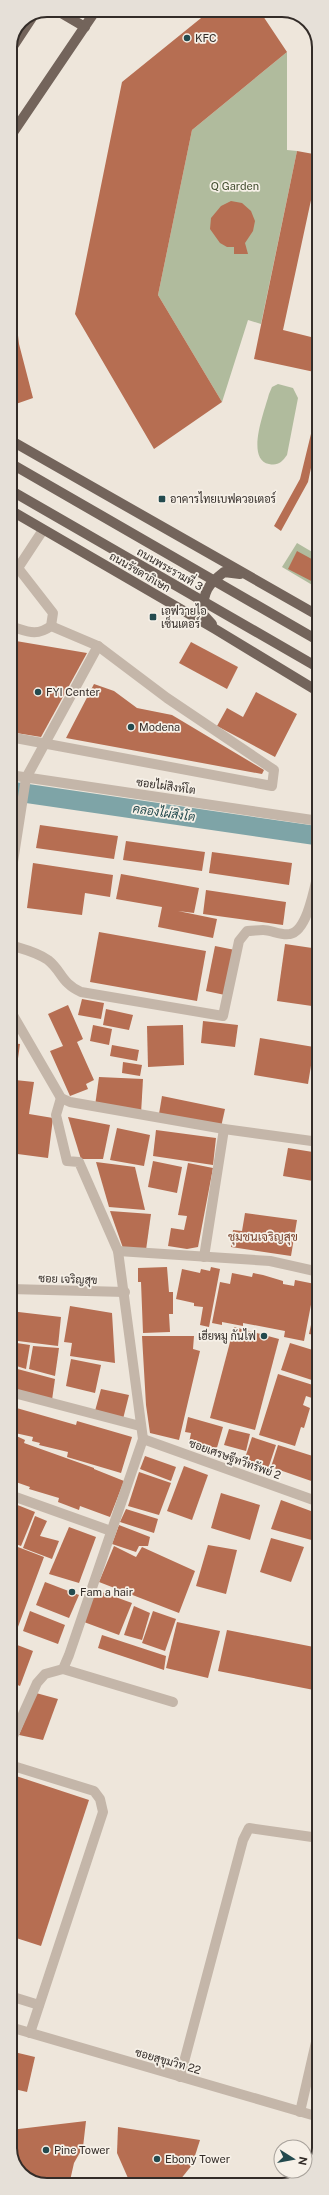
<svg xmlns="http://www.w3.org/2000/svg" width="329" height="2195" viewBox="0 0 329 2195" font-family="'Public Sans',Sarabun,sans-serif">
<rect width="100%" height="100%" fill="#eee6db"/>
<g fill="#b0bb9d">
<path d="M287 52V150L297 151 261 324 248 320 222 402 158 295 192 130Z"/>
<path d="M278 384 293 388 298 398 287 455C282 462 278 466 269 464 245 459 265 410 269 394L272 387Z"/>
<path d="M297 543 319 556V589L282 567Z"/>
</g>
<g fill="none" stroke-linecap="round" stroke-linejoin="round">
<path stroke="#7ea4a7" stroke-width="19" d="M10 791 319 836"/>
</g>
<g fill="#b66e52">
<path d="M211 10H259L287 52 192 130 158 295 222 402 154 449 75 314 122 82Z"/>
<path d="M297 151 319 155V163L283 330 319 339V373L254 359Z"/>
<path d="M231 201 242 203 251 211 255 221 253 231 245 243 248 254H234V247H227L220 243 210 229 211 218 221 206Z"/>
<path d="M10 267 19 344 33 398 13 405 10 391Z"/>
<path d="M319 401V430L308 482 281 531 274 526 300 479Z"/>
<path d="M297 551 319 563V585L288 569Z"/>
<path d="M10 640 87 653 41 737 10 732Z"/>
<path d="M191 642 238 667 227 689 179 663Z"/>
<path d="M94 684 114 691 137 708 172 715 264 770 262 774 66 738Z"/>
<path d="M256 692 297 714 275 757 217 726 227 708 243 717Z"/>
<path d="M40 825 118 836 114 859 36 848Z"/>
<path d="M126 841 205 852 202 871 123 860Z"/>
<path d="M212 852 292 863 289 885 209 873Z"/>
<path d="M33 863 113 875 110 897 85 893 82 915 27 908Z"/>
<path d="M121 874 199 888 194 913 178 911 217 919 213 938 158 927 162 907 116 899Z"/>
<path d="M206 890 286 902 283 925 203 914Z"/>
<path d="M99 932 206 951 197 1001 90 982Z"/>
<path d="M285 944 319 949V1007L277 1001Z"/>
<path d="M215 946 235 950 225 995 206 991Z"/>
<path d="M82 999 104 1003 101 1019 78 1015Z"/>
<path d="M68 1005 83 1039 77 1042 94 1080 86 1084 88 1089 70 1096 50 1051 63 1046 48 1014Z"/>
<path d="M106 1009 133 1015 129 1030 103 1025Z"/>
<path d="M203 1021 238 1025 235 1047 201 1043Z"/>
<path d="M93 1025 112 1029 109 1045 90 1041Z"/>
<path d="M183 1025 184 1065 148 1067 147 1026Z"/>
<path d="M260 1038 314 1047 308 1084 254 1075Z"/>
<path d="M10 1043 20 1044 15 1080 34 1082 29 1114 53 1118 48 1158 10 1153Z"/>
<path d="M112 1045 139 1050 137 1061 110 1056Z"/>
<path d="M123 1062 142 1065 140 1076 122 1073Z"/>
<path d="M99 1077 143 1079 141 1114 95 1106Z"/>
<path d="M162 1096 225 1109 221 1127 159 1114Z"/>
<path d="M68 1117 110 1125 103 1159H81Z"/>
<path d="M117 1128 150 1135 144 1166 110 1160Z"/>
<path d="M156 1130 216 1138 213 1165 153 1156Z"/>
<path d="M288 1148 319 1153V1182L283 1176Z"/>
<path d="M153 1161 182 1167 177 1193 148 1187Z"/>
<path d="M96 1162 135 1167 145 1210 109 1207Z"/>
<path d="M188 1163 213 1168 198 1247 187 1249 168 1246 171 1228 184 1230 187 1216 178 1215Z"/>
<path d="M110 1211 151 1214 146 1250 123 1248Z"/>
<path d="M245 1213 297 1220 291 1256 231 1247 233 1230 242 1231Z"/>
<path d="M318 1250H319V1261H316Z"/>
<path d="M167 1267 169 1292H173V1314H169L170 1332 143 1333 141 1282H138V1268Z"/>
<path d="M211 1267 220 1269 209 1327 200 1325 203 1307 194 1306V1303L176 1299 182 1269 200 1273 201 1269 210 1271Z"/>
<path d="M232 1273 252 1277 253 1273 263 1275 283 1281V1284L294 1286 295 1280 315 1284 304 1341 284 1337 285 1331 243 1323V1326L222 1322V1325L212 1323 220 1282 230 1284Z"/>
<path d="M319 1288V1336L309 1334Z"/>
<path d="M70 1306 112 1313 115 1363 70 1356 72 1343 64 1342Z"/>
<path d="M10 1311 61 1317 58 1346 10 1340Z"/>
<path d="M234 1327 279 1339 255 1430 210 1418Z"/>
<path d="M142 1336H194L193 1349 200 1351 179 1440 150 1433 146 1405Z"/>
<path d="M10 1342 30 1345 26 1369 10 1364Z"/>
<path d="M290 1343 316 1351 313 1360 319 1362 318 1382 281 1370Z"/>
<path d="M33 1346 59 1348 55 1376 29 1369Z"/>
<path d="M71 1359 101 1365 95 1393 66 1386Z"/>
<path d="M10 1367 55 1379 52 1400 10 1389Z"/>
<path d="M278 1374 316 1386 312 1398 306 1396 303 1405 310 1408 304 1428 301 1427 295 1446 259 1435Z"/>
<path d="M101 1389 129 1395 123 1419 95 1411Z"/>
<path d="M13 1407 76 1425 77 1421 132 1437 121 1473 67 1457 68 1452 39 1445 40 1443 32 1441 33 1437 15 1433 16 1429 10 1428Z"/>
<path d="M188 1417 223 1427 216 1451 189 1443 191 1433 185 1432Z"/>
<path d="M319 1427V1450L312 1448Z"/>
<path d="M229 1429 250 1434 246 1451 224 1445Z"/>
<path d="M10 1433 25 1440 24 1443 94 1468V1469L124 1481 110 1517 80 1506 79 1510 58 1502 59 1498 29 1489 30 1487 10 1480Z"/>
<path d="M252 1437 276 1445 266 1475 242 1467Z"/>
<path d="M278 1445 319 1458V1476L317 1483 271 1467Z"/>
<path d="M145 1456 176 1467 171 1481 140 1469Z"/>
<path d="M184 1466 208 1475 192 1520 167 1511Z"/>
<path d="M139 1472 171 1483 159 1515 128 1506Z"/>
<path d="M221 1493 260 1505 250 1540 211 1528Z"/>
<path d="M281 1500 319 1514V1542L271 1529Z"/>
<path d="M10 1502 35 1512 21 1546 10 1542Z"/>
<path d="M126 1509 158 1519 154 1533 120 1522Z"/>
<path d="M35 1516 47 1521 40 1536 59 1541 52 1559 23 1548Z"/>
<path d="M119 1525 150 1537 148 1546H139L136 1552 112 1544Z"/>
<path d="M69 1527 96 1537 79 1583 49 1574Z"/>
<path d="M271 1538 304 1547 291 1582 260 1572Z"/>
<path d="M10 1544 44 1557 12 1643 33 1651 20 1686 10 1682Z"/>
<path d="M208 1545 237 1550 226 1594 196 1586Z"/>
<path d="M114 1546 136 1557 142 1547 195 1571 179 1613 99 1582Z"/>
<path d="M45 1582 79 1595 69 1618 36 1605Z"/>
<path d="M96 1590 132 1603 119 1635 84 1622Z"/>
<path d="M134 1606 150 1613 142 1640 124 1635Z"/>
<path d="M30 1611 65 1625 58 1644 23 1631Z"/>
<path d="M153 1611 176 1619 165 1651 142 1643Z"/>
<path d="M319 1621V1641L313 1639Z"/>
<path d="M177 1622 220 1631 208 1678 166 1668Z"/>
<path d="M227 1630 319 1648V1691L218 1671Z"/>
<path d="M102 1635 166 1656 164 1670 98 1648Z"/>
<path d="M36 1693 58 1699 43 1740 19 1735Z"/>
<path d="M10 1709 15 1710 11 1726H10Z"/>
<path d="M10 1774 89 1800 41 1946 10 1936Z"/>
<path d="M10 2051 35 2057 27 2092 10 2088Z"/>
<path d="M86 2121 83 2147 74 2163 69 2185H42L28 2178 24 2167 13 2158 10 2153V2130Z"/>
<path d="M118 2127 200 2140 192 2165 176 2185H131L117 2153Z"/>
</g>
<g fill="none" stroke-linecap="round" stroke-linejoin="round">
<g stroke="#c4b6a9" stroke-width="10">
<path d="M10 562 18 568 53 613 51 626C36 637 27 631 10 626"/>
<path d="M10 574 18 568 43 530"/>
<path d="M10 737 272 786 274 770 167 698 98 646 51 626"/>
<path d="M10 775 319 821"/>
<path d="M10 881 26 778 98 646"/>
<path d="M10 945C23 949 37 952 48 960 62 971 61 983 81 992L223 1016 239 941 247 931C252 931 258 930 263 930 271 930 282 936 290 934 308 931 315 884 319 869"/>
<path d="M10 1010 61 1098 70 1102 224 1129 319 1142"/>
<path d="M118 1251 270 1261 319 1272"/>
<path d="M204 1257 224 1129"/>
<path d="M10 1289 125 1292"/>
<path d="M10 1392 140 1426"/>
<path d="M143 1439 319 1502"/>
<path d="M10 1495 111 1531"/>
<path d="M318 1626 319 1625"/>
<path d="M63 1669 173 1702"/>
<path d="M10 1743 37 1683 45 1674 63 1669 69 1655 143 1439 118 1251 79 1162 67 1161 56 1115 61 1098"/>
<path d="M10 1765 94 1791 100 1799 103 1812 30 2033"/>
<path d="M10 1996 39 2005"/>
<path d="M10 2027 319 2117"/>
<path d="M180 2077 243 1840 249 1828 319 1838"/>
<path d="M300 2112 319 2029"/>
</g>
<g stroke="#73645b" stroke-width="10">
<path d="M56 10 85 27"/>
<path d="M10 51 33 16"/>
<path d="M10 137 96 10"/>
<path d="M10 440 319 616"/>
<path d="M10 510 215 629 319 692"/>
<path d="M212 624 202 613C204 591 207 585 224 572L240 574"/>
</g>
<g stroke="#73645b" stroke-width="10">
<path d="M10 463 319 641"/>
<path d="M10 490 319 668"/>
</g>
</g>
<g fill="#234a4e" stroke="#f6f0e7" stroke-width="1.5">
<circle cx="187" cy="38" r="4"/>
<rect x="158" y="495" width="8" height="8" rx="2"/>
<rect x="149" y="613" width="8" height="8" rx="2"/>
<circle cx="38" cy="692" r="4"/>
<circle cx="131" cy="727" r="4"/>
<circle cx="264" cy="1336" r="4"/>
<circle cx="72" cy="1592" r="4"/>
<circle cx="46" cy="2150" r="4"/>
<circle cx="157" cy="2159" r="4"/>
</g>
<g text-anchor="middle" stroke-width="3.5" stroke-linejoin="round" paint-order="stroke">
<g font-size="11" fill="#332c28" stroke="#f6f0e7" text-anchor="start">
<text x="195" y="42">KFC</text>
<text x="170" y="503">อาคารไทยเบฟควอเตอร์</text>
<text x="161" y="615">เอฟวายไอ<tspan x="161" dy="13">เซ็นเตอร์</tspan></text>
<text x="46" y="696">FYI Center</text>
<text x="139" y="731">Modena</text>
<text x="256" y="1340" text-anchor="end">เฮียหมู กันไฟ</text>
<text x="80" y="1596">Fam a hair</text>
<text x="54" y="2154">Pine Tower</text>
<text x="165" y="2163">Ebony Tower</text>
</g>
<g font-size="11" fill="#414d2f" stroke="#f6f0e7">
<text x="235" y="190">Q Garden</text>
</g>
<g font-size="11" fill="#332c28" stroke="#f6f0e7">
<text transform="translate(170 569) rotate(30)" y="4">ถนนพระรามที่ 3</text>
<text transform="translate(140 572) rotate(30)" y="4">ถนนรัชดาภิเษก</text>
<text transform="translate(166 786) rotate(8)" y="4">ซอยไผ่สิงห์โต</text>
<text transform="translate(68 1279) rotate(2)" y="4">ซอย เจริญสุข</text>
<text transform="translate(235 1459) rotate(20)" y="4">ซอยเศรษฐีทวีทรัพย์ 2</text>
<text transform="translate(168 2061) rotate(16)" y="4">ซอยสุขุมวิท 22</text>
</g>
<g font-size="12" font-style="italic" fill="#234a4e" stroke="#f6f0e7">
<text transform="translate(164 813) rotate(8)" y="4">คลองไผ่สิงโต</text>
</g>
<g font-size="12" fill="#77402b" stroke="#f6f0e7">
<text x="263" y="1241">ชุมชนเจริญสุข</text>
</g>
</g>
<path d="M0 0H329V2195H0ZM47 17H282A30 30 0 0 1 312 47V2148A30 30 0 0 1 282 2178H47A30 30 0 0 1 17 2148V47A30 30 0 0 1 47 17Z" fill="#e6e0d8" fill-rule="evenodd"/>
<path fill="none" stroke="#332c28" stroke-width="2" d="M47 17H282A30 30 0 0 1 312 47V2148A30 30 0 0 1 282 2178H47A30 30 0 0 1 17 2148V47A30 30 0 0 1 47 17Z"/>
<g transform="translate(293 2159) rotate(101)"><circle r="19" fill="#f6f0e7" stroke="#a8a29b"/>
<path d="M0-3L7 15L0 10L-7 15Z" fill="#234a4e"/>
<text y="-6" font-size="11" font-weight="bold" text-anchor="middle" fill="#332c28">N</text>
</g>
</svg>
